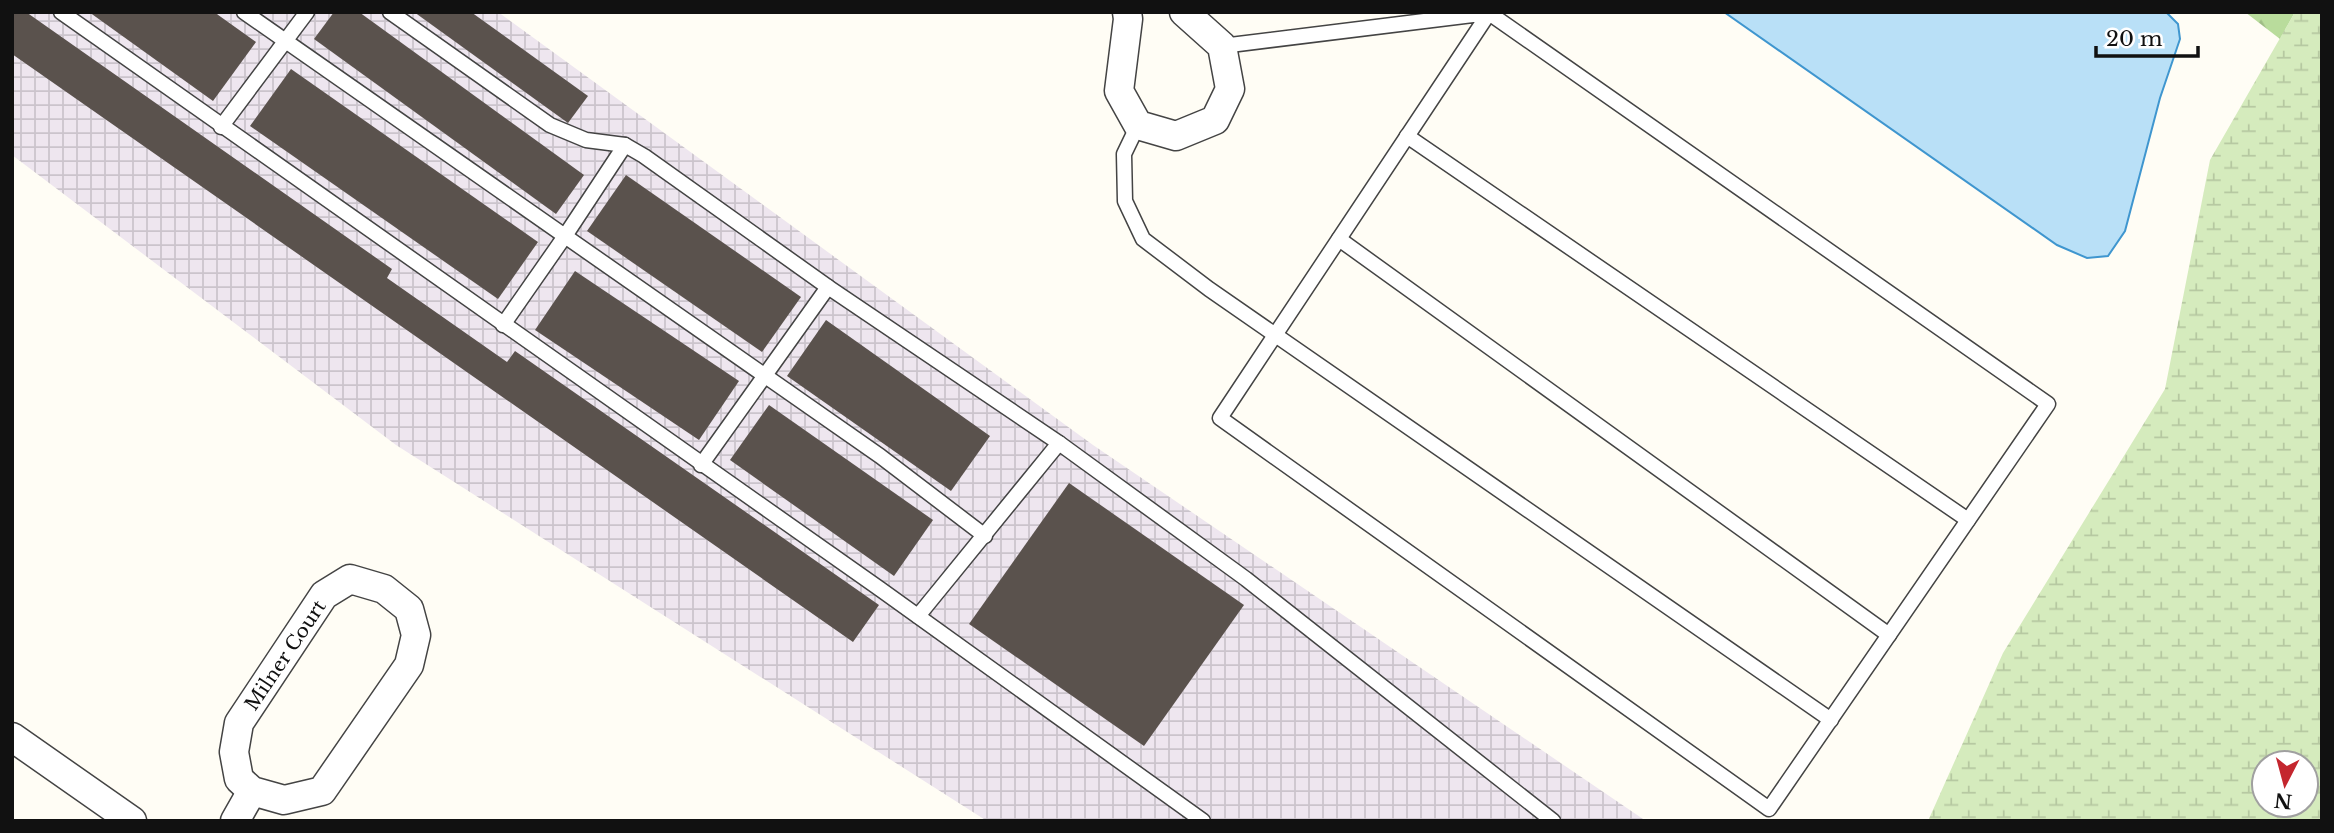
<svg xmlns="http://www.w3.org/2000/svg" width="2334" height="833" viewBox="0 0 2334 833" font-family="'Libre Baskerville',serif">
<defs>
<pattern id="industrial-grid" width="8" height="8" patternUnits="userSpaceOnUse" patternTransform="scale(1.75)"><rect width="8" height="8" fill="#eee6ef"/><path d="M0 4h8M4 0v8" fill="none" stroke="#cbc4cc"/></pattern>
<pattern id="forest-firs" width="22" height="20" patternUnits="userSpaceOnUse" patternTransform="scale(1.75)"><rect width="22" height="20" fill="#b9dc9c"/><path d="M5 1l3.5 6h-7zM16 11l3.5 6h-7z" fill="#9ebc85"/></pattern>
<pattern id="wetland-marsh" width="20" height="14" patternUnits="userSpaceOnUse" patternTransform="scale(1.75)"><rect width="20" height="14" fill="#d5ebbd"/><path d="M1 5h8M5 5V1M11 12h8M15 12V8" fill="none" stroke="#b6c8a1"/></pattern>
</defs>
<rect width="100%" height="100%" fill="#fffdf5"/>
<path fill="url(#industrial-grid)" d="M12 12H498L1093 445 1646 821H987L396 445 12 155Z"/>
<path fill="url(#forest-firs)" d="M2245 12H2295L2280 39Z"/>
<path fill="url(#wetland-marsh)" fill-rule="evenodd" d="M2295 12H2322V821H1928L2003 653 2165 389 2210 160ZM2264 763H2306V805H2264Z"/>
<path fill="#b9e0f7" stroke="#3f96cf" stroke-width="2" d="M1724 12H2166L2178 24 2180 39 2160 98 2125 231 2108 256 2087 258 2057 245Z"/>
<g fill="#5a524d">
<path d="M12 12H26L392 269 387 278 507 362 515 351 879 605 853 642 12 54Z"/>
<path d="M89 12H214L256 42 213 101Z"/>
<path d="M334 12H359L584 175 556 214 314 39Z"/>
<path d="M414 12H471L588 96 568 123Z"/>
<path d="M291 69 538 242 498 299 250 126Z"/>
<path d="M626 175 801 297 762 352 587 231Z"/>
<path d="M575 271 739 381 699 440 535 330Z"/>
<path d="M826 320 990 436 951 491 787 376Z"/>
<path d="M769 405 933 520 894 576 730 460Z"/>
<path d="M1069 483 1244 605 1144 746 969 624Z"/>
</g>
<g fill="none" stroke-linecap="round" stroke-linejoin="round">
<defs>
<g id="service">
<path d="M61 12 880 589 1203 821"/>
<path d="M244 12 880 456 985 536"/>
<path d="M390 12 550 125 586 140 625 145 644 156 828 287 1059 443 1246 579 1553 821"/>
<path d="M1222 46 1489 13 2048 404 1769 809 1220 418 1489 13"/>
<path d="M1138 125 1124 154 1125 201 1143 239 1209 289 1831 720"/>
<path d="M221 127 307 12"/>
<path d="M1407 136 1968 520"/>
<path d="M1339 239 1889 635"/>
<path d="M503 325 565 236 625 145"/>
<path d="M701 465 828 287"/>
<path d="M918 616 1059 443"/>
</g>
<g id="minor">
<path d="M1127 12 1128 19 1119 91 1138 125 1176 136 1215 120 1230 89 1222 46 1184 12"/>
<path d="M350 579 384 589 409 609 416 635 409 665 322 791 284 800 252 791 239 779 234 752 239 723 324 595Z"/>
<path d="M12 737 132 821"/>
<path d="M235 821 252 791"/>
</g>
</defs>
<use href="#service" stroke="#444" stroke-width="17"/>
<use href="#minor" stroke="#444" stroke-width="31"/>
<use href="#service" stroke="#fff" stroke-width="14"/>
<use href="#minor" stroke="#fff" stroke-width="28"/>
</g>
<g text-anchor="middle" stroke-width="7" stroke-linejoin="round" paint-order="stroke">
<g font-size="19" fill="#111" stroke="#fff">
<text transform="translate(285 655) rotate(-56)" y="7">Milner Court</text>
</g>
</g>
<rect width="2334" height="833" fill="none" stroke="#111111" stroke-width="28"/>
<g transform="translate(2285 784) rotate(186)"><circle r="33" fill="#ffffff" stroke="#a0a0a0" stroke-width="2"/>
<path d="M0-5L12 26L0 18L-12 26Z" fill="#c4262e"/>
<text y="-10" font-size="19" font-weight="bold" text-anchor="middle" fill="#111111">N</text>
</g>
<path d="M2096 46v10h102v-10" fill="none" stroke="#111111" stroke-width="3.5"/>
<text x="2106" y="46" font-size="21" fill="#111111" stroke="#ffffff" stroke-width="5" paint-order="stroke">20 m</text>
</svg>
